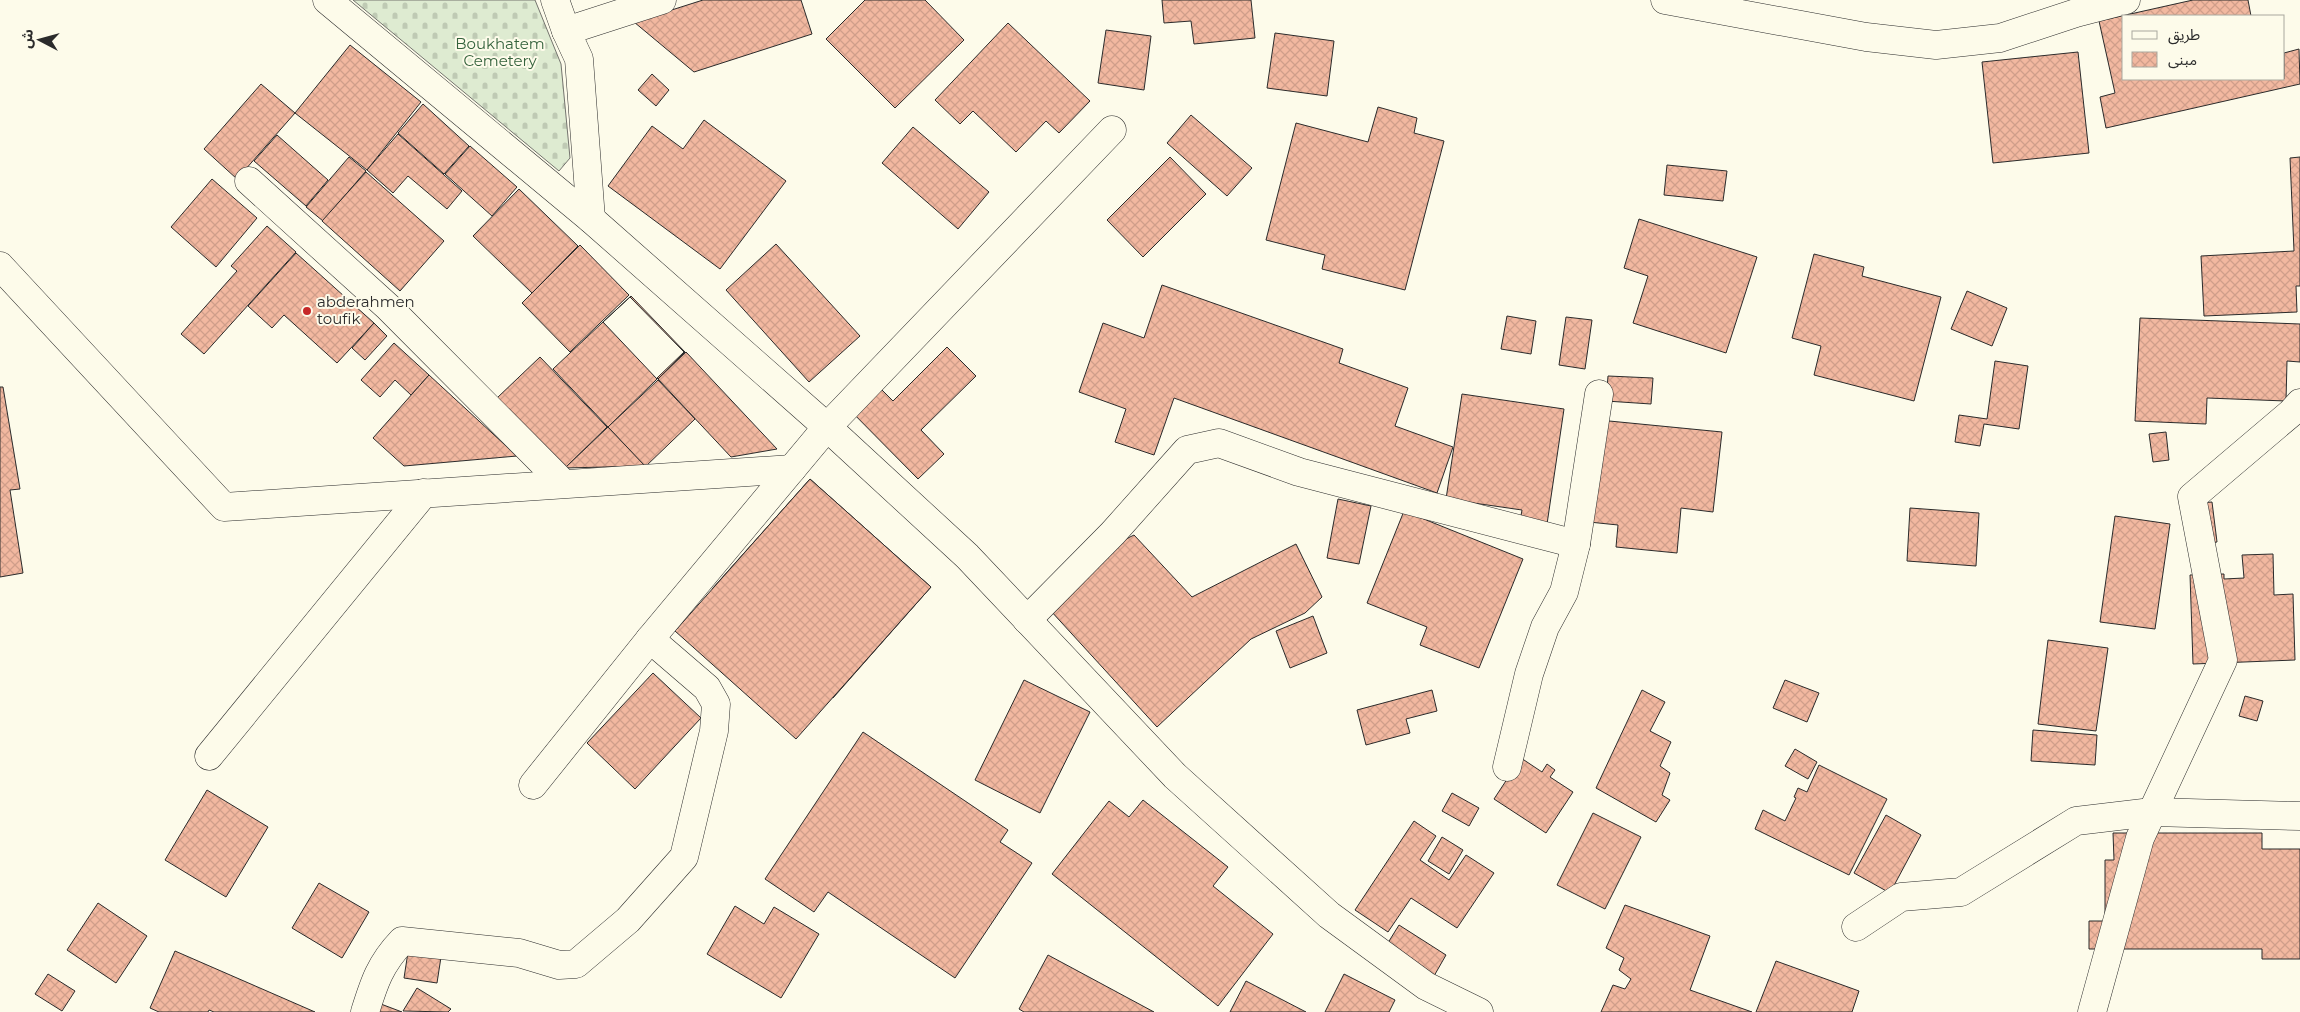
<svg xmlns="http://www.w3.org/2000/svg" width="2300" height="1012" viewBox="0 0 2300 1012" font-family="Montserrat,'Noto Sans Arabic',sans-serif">
<defs>
<pattern id="cemetery-stones" width="16" height="16" patternUnits="userSpaceOnUse" patternTransform="scale(1.25)"><rect width="16" height="16" fill="#deebd1"/><path d="M2 7V4a2 2 0 0 1 4 0v3zM10 15v-3a2 2 0 0 1 4 0v3z" fill="#bfcab4"/></pattern>
<pattern id="building-cross-hatch" width="8" height="8" patternUnits="userSpaceOnUse" patternTransform="scale(1.25)"><rect width="8" height="8" fill="#f2b8a0"/><path d="M0 0l8 8M0 8l8-8" fill="none" stroke="#d09e8a"/></pattern>
</defs>
<rect width="100%" height="100%" fill="#fdfbea"/>
<path fill="url(#cemetery-stones)" stroke="#74746e" d="M353 0H535L561 64 570 158 559 171Z"/>
<g fill="url(#building-cross-hatch)" stroke="#2b2b2b">
<path d="M703 0H801L812 34 694 72 634 22Z"/>
<path d="M865 0H925L964 40 895 108 826 39Z"/>
<path d="M1162 0H1251L1255 38 1194 44 1191 21 1164 23Z"/>
<path d="M2193 0H2248L2251 16H2124V79H2284V53L2299 49 2300 84 2106 128 2100 97 2115 93 2099 21Z"/>
<path d="M1008 23 1090 101 1059 133 1046 121 1016 152 973 111 960 124 935 100Z"/>
<path d="M1106 30 1151 36 1144 90 1098 83Z"/>
<path d="M1275 33 1334 41 1327 96 1267 88Z"/>
<path d="M350 45 421 102 367 170 295 113Z"/>
<path d="M2078 52 2089 153 1993 163 1982 62Z"/>
<path d="M652 74 669 90 656 106 638 90Z"/>
<path d="M261 84 295 113 237 179 204 149Z"/>
<path d="M423 104 469 146 444 174 398 133Z"/>
<path d="M1378 107 1417 118 1414 133 1444 141 1405 290 1322 269 1325 255 1266 240 1296 123 1368 142Z"/>
<path d="M1191 115 1252 168 1227 196 1167 143Z"/>
<path d="M704 120 786 181 720 269 608 186 652 126 683 149Z"/>
<path d="M913 127 989 192 958 229 882 163Z"/>
<path d="M398 134 462 191 447 209 408 176 393 193 367 170Z"/>
<path d="M277 135 328 180 306 206 254 161Z"/>
<path d="M470 146 517 187 492 216 445 174Z"/>
<path d="M349 157 366 171 323 221 306 207Z"/>
<path d="M1170 157 1206 194 1143 257 1107 220Z"/>
<path d="M2300 157V286H2296L2297 312 2204 316 2201 256 2294 251 2290 158Z"/>
<path d="M1667 165 1727 171 1723 201 1664 195Z"/>
<path d="M366 172 444 241 400 291 322 221Z"/>
<path d="M212 179 257 218 216 267 171 227Z"/>
<path d="M519 189 578 246 532 293 473 236Z"/>
<path d="M1639 219 1757 257 1726 353 1633 323 1648 276 1624 268Z"/>
<path d="M267 226 296 252 204 354 181 334 237 271 231 266Z"/>
<path d="M776 244 860 336 809 382 726 290Z"/>
<path d="M580 245 629 295 570 352 522 303Z"/>
<path d="M296 253 374 323 337 363 284 315 272 328 248 306Z"/>
<path d="M1814 254 1864 267 1862 276 1941 297 1914 401 1814 375 1821 346 1792 338Z"/>
<path d="M1162 285 1343 349 1339 363 1408 388 1395 426 1453 447 1437 493 1174 398 1154 455 1115 442 1126 409 1079 392 1103 323 1144 338Z"/>
<path d="M1967 291 2007 308 1992 346 1951 329Z"/>
<path d="M631 296 685 352 658 379 657 378 684 352 630 297 603 322Z"/>
<path d="M1507 316 1536 321 1531 354 1501 349Z"/>
<path d="M1566 317 1592 320 1585 369 1559 365Z"/>
<path d="M2140 318 2300 324V362L2287 361 2286 401 2207 398 2206 424 2135 421Z"/>
<path d="M603 322 657 379 608 427 553 369Z"/>
<path d="M374 323 387 336 365 360 352 348Z"/>
<path d="M394 343 429 375 411 395 395 380 380 397 361 380Z"/>
<path d="M947 347 976 376 921 430 944 454 918 479 838 398 864 372 893 401Z"/>
<path d="M686 352 777 449 731 457 658 379Z"/>
<path d="M540 357 607 427 565 468 497 398Z"/>
<path d="M1995 361 2028 366 2019 429 1984 424 1980 446 1955 442 1959 415 1987 419Z"/>
<path d="M429 375 517 456 404 466 373 438Z"/>
<path d="M1608 376 1653 378 1651 404 1606 401Z"/>
<path d="M658 380 695 419 645 467 608 427Z"/>
<path d="M0 387H3L20 489 10 490 23 573 0 577Z"/>
<path d="M1462 394 1564 409 1546 531 1519 527 1522 510 1446 499Z"/>
<path d="M1599 420 1722 432 1713 512 1681 508 1677 553 1616 547 1618 525 1589 522Z"/>
<path d="M608 427 645 466 565 468Z"/>
<path d="M2166 432 2169 460 2153 462 2149 434Z"/>
<path d="M810 479 931 587 833 698 712 589Z"/>
<path d="M810 479 931 587 796 739 675 631Z"/>
<path d="M1338 499 1371 506 1359 564 1327 558Z"/>
<path d="M2212 502 2217 542 2194 545 2190 504Z"/>
<path d="M1910 508 1979 513 1976 566 1907 561Z"/>
<path d="M1404 511 1523 559 1479 668 1420 645 1427 627 1367 603Z"/>
<path d="M2115 516 2170 524 2155 629 2100 622Z"/>
<path d="M1134 535 1192 597 1296 544 1322 597 1305 613 1251 639 1157 727 1050 610 1080 562Z"/>
<path d="M2273 554 2274 595 2293 594 2295 660 2193 664 2190 575 2224 574V579L2244 578 2242 555Z"/>
<path d="M1313 616 1327 653 1290 668 1276 631Z"/>
<path d="M2048 640 2108 648 2096 731 2038 724Z"/>
<path d="M653 673 701 718 635 789 587 743Z"/>
<path d="M1024 680 1090 712 1040 813 975 780Z"/>
<path d="M1785 680 1819 693 1807 722 1773 708Z"/>
<path d="M1432 690 1437 711 1406 719 1410 733 1366 745 1357 710Z"/>
<path d="M1642 690 1665 702 1650 731 1671 742 1660 766 1670 773 1662 795 1670 800 1656 822 1596 788Z"/>
<path d="M2245 696 2263 701 2257 721 2239 716Z"/>
<path d="M2033 730 2097 735 2095 765 2031 761Z"/>
<path d="M863 732 1008 830 1000 842 1032 863 955 978 828 892 814 912 765 879Z"/>
<path d="M1795 749 1817 762 1808 779 1785 766Z"/>
<path d="M1521 758 1542 772 1547 764 1555 770 1550 777 1573 792 1546 833 1494 799Z"/>
<path d="M1819 765 1887 799 1849 875 1755 829 1763 810 1785 821 1796 798 1794 797 1798 788 1807 792Z"/>
<path d="M207 790 268 827 226 897 165 860Z"/>
<path d="M1452 793 1479 808 1469 826 1442 811Z"/>
<path d="M1143 800 1228 867 1213 886 1273 934 1218 1006 1052 874 1109 801 1129 817Z"/>
<path d="M1593 813 1641 837 1605 909 1557 885Z"/>
<path d="M1886 815 1921 835 1890 893 1854 873Z"/>
<path d="M1414 821 1436 836 1420 860 1449 880 1466 855 1494 873 1457 928 1411 898 1388 932 1355 910Z"/>
<path d="M2113 833H2262V849H2300V959H2262V949H2089V921H2105V860H2114Z"/>
<path d="M1442 837 1463 850 1449 874 1428 861Z"/>
<path d="M319 883 369 912 342 958 292 928Z"/>
<path d="M98 903 147 936 116 983 67 950Z"/>
<path d="M1625 905 1710 936 1690 990 1752 1012H1601L1613 985 1625 989 1631 979 1619 970 1624 958 1606 948Z"/>
<path d="M735 906 764 924 774 907 819 934 781 998 707 954Z"/>
<path d="M1399 925 1446 955 1434 976 1386 946Z"/>
<path d="M175 951 315 1012H214L209 1010 208 1012H159L150 1008Z"/>
<path d="M408 952 441 957 437 983 404 978Z"/>
<path d="M1048 955 1154 1012H1024L1019 1009Z"/>
<path d="M1776 961 1859 991 1852 1012H1756Z"/>
<path d="M48 974 75 991 62 1011 35 994Z"/>
<path d="M1344 974 1395 1000 1389 1012H1325Z"/>
<path d="M1246 981 1306 1012H1230Z"/>
<path d="M417 988 451 1009 448 1012 403 1011Z"/>
<path d="M373 1001 402 1012H369Z"/>
</g>
<g fill="none" stroke-linecap="round" stroke-linejoin="round">
<defs>
<g id="minor">
<path d="M327 0 591 219 827 427 967 556 1175 776 1329 915 1426 986 1479 1012"/>
<path d="M555 0 566 31 579 59 591 219"/>
<path d="M1665 0 1866 37 1936 45 2000 38 2076 13 2126 0"/>
<path d="M566 31 662 0"/>
<path d="M249 181 388 307 563 483"/>
<path d="M0 266 224 507 792 469"/>
<path d="M1027 620 1113 533 1187 450 1219 443 1299 472 1576 544"/>
<path d="M209 756 424 493"/>
<path d="M1507 767 1529 674 1545 627 1564 592 1576 544 1599 394"/>
<path d="M533 785 650 639 827 427 1112 130"/>
<path d="M1856 927 1901 897 1961 892 2076 821 2152 812 2300 816"/>
<path d="M365 1012C374 983 380 964 402 941L519 953 559 965 576 964 628 920 684 857 714 731 716 704 707 688 650 639"/>
<path d="M2092 1012 2140 838 2223 660 2192 497 2291 413 2300 403"/>
</g>
</defs>
<use href="#minor" stroke="#2b2b2b" stroke-width="29"/>
<use href="#minor" stroke="#fdfbea" stroke-width="28"/>
</g>
<circle fill="#c62828" stroke="#fdfbea" stroke-width="2" cx="307" cy="311" r="5"/>
<g text-anchor="middle" stroke-width="4" stroke-linejoin="round" paint-order="stroke">
<g font-size="15" fill="#34623c" stroke="#fdfbea">
<text x="500" y="49">Boukhatem<tspan x="500" dy="17">Cemetery</tspan></text>
</g>
<g font-size="15" fill="#2b2b2b" stroke="#fdfbea" text-anchor="start">
<text x="317" y="307">abderahmen<tspan x="317" dy="17">toufik</tspan></text>
</g>
</g>
<rect x="2122" y="15" width="162" height="65" fill="#fdfbea" stroke="#a9a89e"/>
<rect x="2132" y="31" width="25" height="8" fill="#fdfbea" stroke="#a9a89e"/>
<text x="2168" y="40" font-size="15" fill="#2b2b2b">طريق</text>
<rect x="2132" y="52" width="25" height="15" fill="url(#building-cross-hatch)" stroke="#a9a89e"/>
<text x="2168" y="65" font-size="15" fill="#2b2b2b">مبنى</text>
<g transform="translate(40 40) rotate(276)" stroke="#fdfbea" stroke-width="4" paint-order="stroke">
<path d="M0-4L9 19L0 12L-9 19Z" fill="#2b2b2b"/>
<text y="-8" font-size="14" font-weight="bold" text-anchor="middle" fill="#2b2b2b">ش</text>
</g>
</svg>
